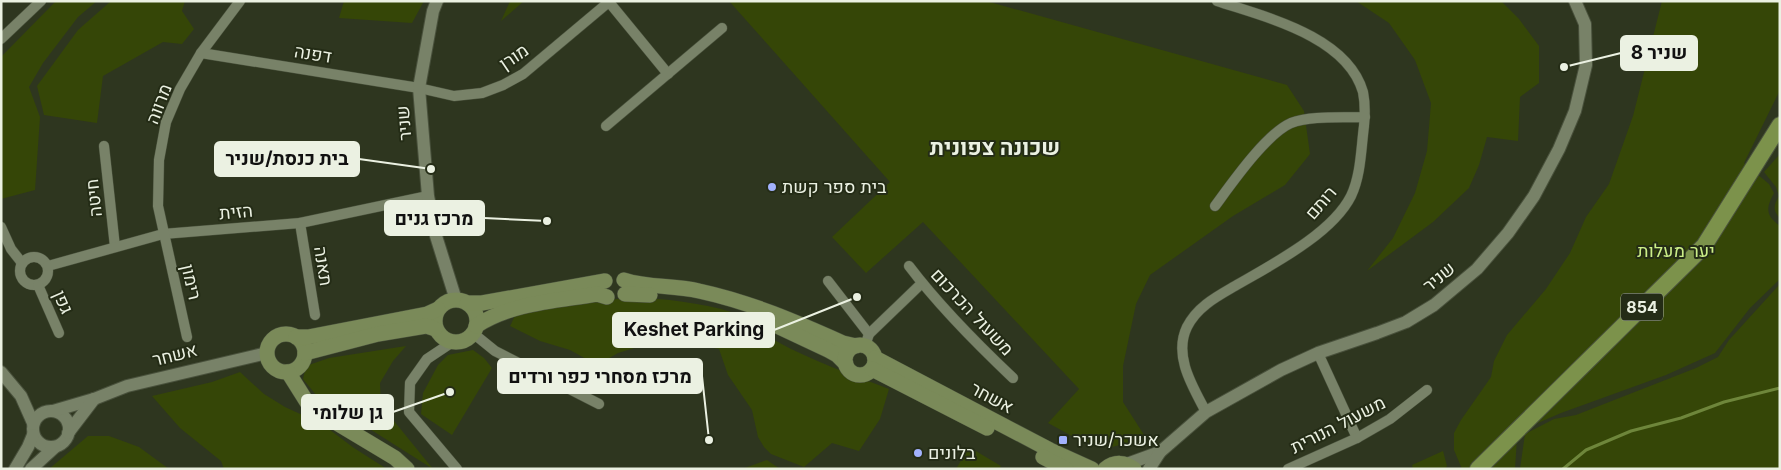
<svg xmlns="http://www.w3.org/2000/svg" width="1781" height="470" viewBox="0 0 1781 470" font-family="Inter,Heebo,sans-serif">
<rect width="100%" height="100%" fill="#2e361f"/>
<g fill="#354607">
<path d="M56 1H97L78 17 43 63 29 87 40 117 35 190 1 199V57Z"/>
<path d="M111 1H185L182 11 194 29 182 44 163 42 103 76 97 123 44 115 37 86 78 30Z"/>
<path d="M344 1H424L412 23 339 18Z"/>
<path d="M510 1H524L501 21Z"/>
<path d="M729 1H986L1287 85 1304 111 1310 154 1285 185 1233 216 1150 275 1136 304 1123 366V402L1146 438 1112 447 1083 442 1048 423 1079 389 923 222 866 273 832 237 890 182Z"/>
<path d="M1356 1H1501L1519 19 1539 46V83L1520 97 1518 141 1487 137 1479 165 1469 188 1433 222 1367 271 1393 238 1415 193 1427 151 1431 103 1415 60 1389 23Z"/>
<path d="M1662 1H1780V90L1744 163 1769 184 1774 193C1766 208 1765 215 1780 226V279L1750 308 1715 353 1666 375 1561 413 1515 433 1517 438 1515 469H1462L1454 450V433L1461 420 1491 377 1494 361 1507 335 1546 289 1570 253 1586 217 1609 184 1633 116Z"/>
<path d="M1780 154V218C1772 210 1774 205 1779 196L1776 187 1764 172Z"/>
<path d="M1780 284V469H1520L1525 434 1554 419 1576 415 1696 368 1718 357 1729 340Z"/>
<path d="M646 298C676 300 715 305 743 316 756 322 764 334 776 341 812 361 851 374 889 389L880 419 859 451 832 443 804 467 771 454 764 447 758 437 752 410 728 375 719 349 670 339 639 328 641 346 618 353 597 365 570 350 540 341 510 326C512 323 513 318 516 315 528 303 625 298 646 298Z"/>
<path d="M406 346 393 361 380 383 381 405 433 469 335 407 321 401 303 379 306 366 329 358Z"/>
<path d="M473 350 484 358 492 368 452 435 421 414 423 393 438 365 448 355Z"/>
<path d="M240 372 264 394 285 407 322 424 354 448 387 469H224L221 461 180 428 152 396 212 382Z"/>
<path d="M88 436H109L139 447 169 469H49Z"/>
<path d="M969 447 1001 466 999 469H956Z"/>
<path d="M1443 451 1447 466 1445 469H1413L1412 465Z"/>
<path d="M767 460 780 469H742Z"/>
</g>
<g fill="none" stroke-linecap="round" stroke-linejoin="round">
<path stroke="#6e863b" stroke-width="3" d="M1563 469 1586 450 1631 431 1681 418 1724 402 1780 388"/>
<defs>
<g id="minor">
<path d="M609 2 668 74"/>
<path d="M1 39 41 1"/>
<path d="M201 53 419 88 454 96 482 93 503 85 523 74 610 1"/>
<path d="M606 126 722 28"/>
<path d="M104 146 115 247"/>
<path d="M1215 206C1232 183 1266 134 1291 123 1311 115 1343 118 1365 117"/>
<path d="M300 223 315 315"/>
<path d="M1 227 11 249 22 263"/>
<circle cx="34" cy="271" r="14"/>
<path d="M48 266 163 234 300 223 428 196"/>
<path d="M909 266C940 307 976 343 1013 378"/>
<path d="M828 281 869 334"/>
<path d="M38 285 59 333"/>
<path d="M474 334 495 351 599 404"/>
<path d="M187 337 158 206 159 160 166 122 180 89 201 53 240 1"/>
<path d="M451 343 427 359 410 383 409 412 457 469"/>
<path d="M865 346 869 334 922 283"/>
<path d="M1318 353 1357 438"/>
<path d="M1206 412C1193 387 1173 356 1187 327 1197 307 1216 297 1235 286 1271 265 1332 234 1351 196 1361 175 1361 149 1364 126 1365 115 1365 102 1363 92 1347 36 1265 17 1217 1"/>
<path d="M1288 469 1357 438 1390 419 1427 390"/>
</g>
<g id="tertiary">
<path d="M437 1 433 11 419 88 428 196 436 236 456 300"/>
<path d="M1 372 21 396 33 423"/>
<circle cx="51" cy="429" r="18"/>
<path d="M53 411 94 399 127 386 267 353"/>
<path d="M68 433 94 399"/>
<path d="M1127 464 1160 452"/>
<path d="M15 469 28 447 33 435"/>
<path d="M31 469 55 447"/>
<path d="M1149 469 1160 452 1206 412 1281 370 1318 353 1377 333 1406 322 1434 305 1477 269 1508 233 1534 196 1559 149 1575 111 1586 65 1585 24 1575 1"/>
</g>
<g id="secondary">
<path d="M624 280C648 288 674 285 699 291 750 302 796 322 843 343L856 346"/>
<path d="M625 294 650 295"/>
<circle cx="456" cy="321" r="21"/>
<path d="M467 303H482L605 281"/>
<path d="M758 317 828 350 837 355 846 364"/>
<path d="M476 326C511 303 556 301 597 294L607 297"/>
<circle cx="286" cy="353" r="19"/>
<path d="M296 337H308L427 314 438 309"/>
<circle cx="860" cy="360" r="15"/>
<path d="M305 353 378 334 426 326 435 329"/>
<path d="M875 358 1050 450 1092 469"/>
<path d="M872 369 987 428"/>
<path d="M288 372 310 407 395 458 407 469"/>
<path d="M1043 457 1066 469"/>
<path d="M1105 469C1115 461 1125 462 1134 469"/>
</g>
<path id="primary" d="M1478 469 1704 246 1780 125"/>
</defs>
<use href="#minor" stroke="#49513c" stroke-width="11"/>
<use href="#tertiary" stroke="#49513c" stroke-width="14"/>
<use href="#secondary" stroke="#49513c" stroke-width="16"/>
<use href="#primary" stroke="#49513c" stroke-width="18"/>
<use href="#minor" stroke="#788268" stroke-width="10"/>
<use href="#tertiary" stroke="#788268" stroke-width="12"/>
<use href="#secondary" stroke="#7a8a59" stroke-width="15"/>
<use href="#primary" stroke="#7c924b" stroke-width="16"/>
</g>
<g fill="#a2b2fd" stroke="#242c16" stroke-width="2">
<circle cx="772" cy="187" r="5"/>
<rect x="1058" y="435" width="10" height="10" rx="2.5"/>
<circle cx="918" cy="453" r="5"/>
</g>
<g text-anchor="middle" stroke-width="4" stroke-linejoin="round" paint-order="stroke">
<rect fill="#242c16" stroke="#afb6a5" stroke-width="1" x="1621" y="293.5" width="42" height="27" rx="4"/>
<g font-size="16" font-weight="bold" fill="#ebf1e2">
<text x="1642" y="313">854</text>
</g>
<g font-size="18" fill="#ebf1e2" stroke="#242c16">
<text transform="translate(313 54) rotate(9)" y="6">דפנה</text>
<text transform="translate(514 57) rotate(-34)" y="6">מורן</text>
<text transform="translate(159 104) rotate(-69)" y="6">מרווה</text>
<text transform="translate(404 123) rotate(-95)" y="6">שניר</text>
<text transform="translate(94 198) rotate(-96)" y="6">חיטה</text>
<text transform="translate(1321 203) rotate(-49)" y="6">רותם</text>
<text transform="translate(236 212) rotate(-5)" y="6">הזית</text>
<text transform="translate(323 266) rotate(81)" y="6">תאנה</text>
<text transform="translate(1439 277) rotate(-39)" y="6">שניר</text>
<text transform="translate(191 282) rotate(77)" y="6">רימון</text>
<text transform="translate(63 302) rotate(66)" y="6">גפן</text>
<text transform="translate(972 312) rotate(47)" y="6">משעול הכרכום</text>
<text transform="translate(175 355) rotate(-14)" y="6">אשחר</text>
<text transform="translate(992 398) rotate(28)" y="6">אשחר</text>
<text transform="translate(1338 425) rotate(-27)" y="6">משעול הנורית</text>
</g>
<g font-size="18" fill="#ebf1e2" stroke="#242c16" text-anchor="start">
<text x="782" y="193">בית ספר קשת</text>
<text x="1073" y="446">אשכר/שניר</text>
<text x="928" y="459">בלונים</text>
</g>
<g font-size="18" fill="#ccef88" stroke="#242c16">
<text x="1676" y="257">יער מעלות</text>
</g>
<g font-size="22" font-weight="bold" fill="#ebf1e2" stroke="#242c16">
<text x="995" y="155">שכונה צפונית</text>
</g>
</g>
<path fill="none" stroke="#ebf1e2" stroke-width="2" d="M1564 67L1621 53M431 169L359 159M547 221L484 218M857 297L774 330M709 440L702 376M450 392L393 412"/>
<g fill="#ebf1e2" stroke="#242c16" stroke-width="2">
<circle cx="1564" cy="67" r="5"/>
<circle cx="431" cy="169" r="5"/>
<circle cx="547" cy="221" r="5"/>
<circle cx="857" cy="297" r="5"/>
<circle cx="709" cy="440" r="5"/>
<circle cx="450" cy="392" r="5"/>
</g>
<g fill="#ebf1e2" stroke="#ebf1e2" stroke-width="2">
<rect x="1621" y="36" width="76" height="34" rx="5"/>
<rect x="215" y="142" width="144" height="34" rx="5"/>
<rect x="385" y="201" width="99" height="34" rx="5"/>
<rect x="613" y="313" width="161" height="34" rx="5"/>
<rect x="498" y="359" width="204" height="34" rx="5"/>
<rect x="302" y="395" width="91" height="34" rx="5"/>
</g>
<g font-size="19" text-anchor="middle" font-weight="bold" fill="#111">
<text x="1659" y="59">שניר 8</text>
<text x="287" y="165">בית כנסת/שניר</text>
<text x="434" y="225">מרכז גנים</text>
<text x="694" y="336">Keshet Parking</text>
<text x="600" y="383">מרכז מסחרי כפר ורדים</text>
<text x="348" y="419">גן שלומי</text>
</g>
<rect width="1781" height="470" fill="none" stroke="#ebf1e2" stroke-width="5"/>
</svg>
